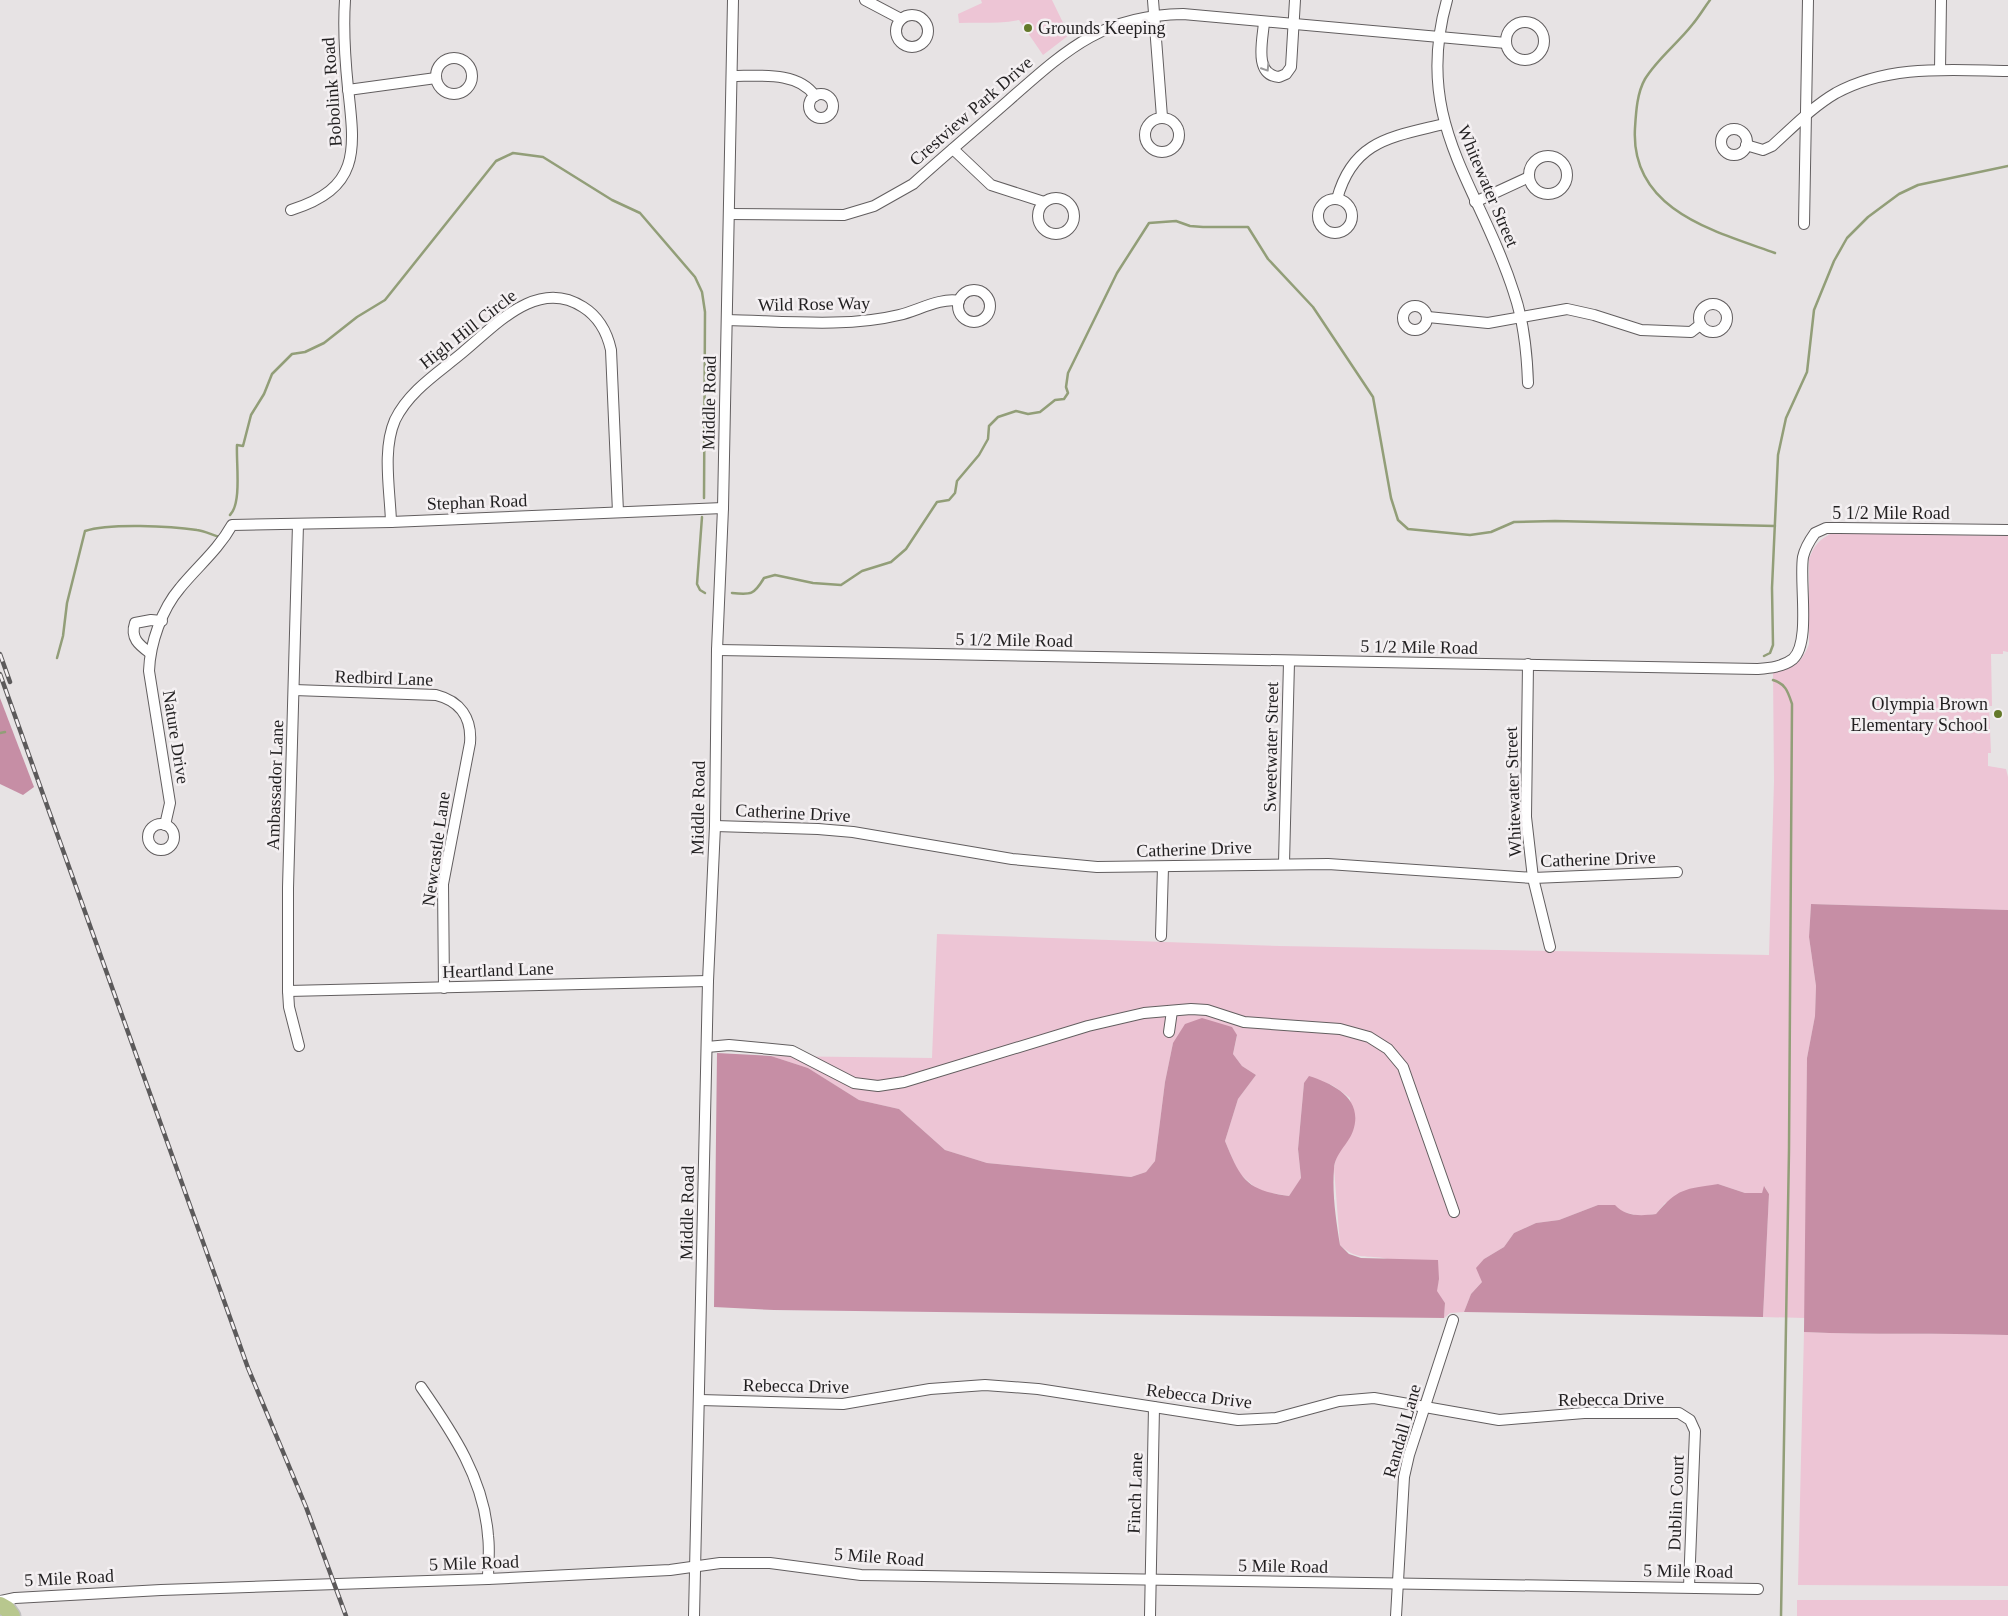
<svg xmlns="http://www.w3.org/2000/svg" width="2008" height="1616" viewBox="0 0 2008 1616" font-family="Georgia,serif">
<rect width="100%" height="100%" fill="#e7e3e4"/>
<g fill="#edc5d5">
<path d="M981 0H1052L1069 35 1043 55 1019 20C1000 24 979 22 959 23L958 14 982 3Z"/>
<path d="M1832 533 2008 536V652L2003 651V654H1991L1992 706H1989L1991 753H1988V766L2006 769 2008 777V910L1811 904 1809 937 1816 986 1815 1016 1807 1058 1805 1318 1763 1317 1769 1194 1765 1187 1762 1193H1745L1718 1184 1665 1203 1656 1214 1639 1216 1598 1205 1559 1220 1536 1223 1514 1233 1504 1247 1484 1259 1482 1282 1471 1294 1464 1312 1450 1313 1444 1318 1445 1303 1436 1291 1439 1279C1423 1273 1407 1266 1391 1260 1370 1253 1359 1263 1340 1245L1334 1168 1337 1154 1353 1131 1350 1098C1332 1084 1327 1079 1304 1083L1298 1149 1301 1179 1289 1196 1259 1191 1238 1172 1225 1141 1238 1099 1256 1075 1242 1066 1233 1054 1237 1036 1173 1043 1165 1082 1155 1161 1146 1172 1131 1177 987 1163 945 1150 899 1109 859 1100 808 1068 771 1056 932 1058 937 934 1280 946 1769 955 1774 781 1773 672C1793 669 1802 663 1809 644V559C1814 545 1819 540 1832 533Z"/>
<path d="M1804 1332C1872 1335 1940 1333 2008 1335V1586L1798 1585Z"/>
<rect x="1797" y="1600" width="211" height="16"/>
</g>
<g fill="#c68ea5">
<path d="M0 698 34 787 23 795 0 784Z"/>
<path d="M1811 904 2008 910V1335C1940 1333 1872 1335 1804 1332L1807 1058 1815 1016 1816 986 1809 937Z"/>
<path d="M1202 1018 1232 1027 1237 1035 1233 1054 1242 1066 1256 1075 1238 1099 1225 1141C1241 1180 1246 1190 1289 1196L1301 1178 1298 1149 1304 1083 1309 1076C1334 1084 1364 1099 1353 1131 1348 1145 1335 1153 1334 1169 1332 1193 1336 1221 1340 1245L1349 1254 1361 1258 1438 1260 1439 1279 1437 1291 1445 1303 1444 1318 774 1310 714 1307 717 1053 771 1056 808 1068 859 1100 899 1109 945 1150 987 1163 1131 1177 1146 1172 1155 1161 1165 1082 1173 1043 1185 1024Z"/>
<path d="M1718 1184 1745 1193H1762L1764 1186 1769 1194 1763 1317 1464 1312 1471 1294 1482 1282 1476 1268 1484 1259 1504 1247 1514 1233 1536 1223 1559 1220 1598 1205H1615C1626 1217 1641 1216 1656 1214 1678 1188 1685 1189 1718 1184Z"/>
</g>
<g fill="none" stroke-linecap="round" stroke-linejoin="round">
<g stroke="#929e78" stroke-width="2.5">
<path d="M1710 0C1704 8 1699 17 1692 25 1678 43 1657 59 1645 79 1637 93 1636 112 1635 128 1630 210 1714 231 1775 253"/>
<path d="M230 515C242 503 236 463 237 445L243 446 251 415 264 394 272 374 292 354 305 352 324 343 357 317 385 300 496 161 513 153 543 157 612 200 640 213 695 277 702 292 705 312 704 498"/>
<path d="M702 517 697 584 700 590 705 593"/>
<path d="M732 593C751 595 754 595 764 578L775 575 813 583 841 585 862 571 891 562 906 549 937 502 949 500 955 493 957 481 979 455 988 439 989 426 998 417 1016 411 1028 414 1040 412 1055 400 1064 399 1068 393 1066 387 1068 373 1117 273 1149 223 1176 221 1190 226 1203 227H1248L1268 259 1313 307 1373 397 1391 498 1398 520 1408 529 1470 535 1491 532 1514 522 1555 521 1775 526"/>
<path d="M1764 656 1770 653 1773 645 1772 588 1778 455 1786 418 1807 372 1814 310 1834 261 1847 238 1868 217 1899 194 1918 185 2008 166"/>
<path d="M57 658 63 636 67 603 85 531C109 523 171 526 197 530 205 531 212 535 220 537"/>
<path d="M1773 680C1786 684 1788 692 1792 704L1789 1150 1781 1616"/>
<path d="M0 733 5 732"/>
</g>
<defs>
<g id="minor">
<path d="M865 0 901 19"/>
<path d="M1153 0 1162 117"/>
<path d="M1447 0C1412 123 1480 185 1514 293 1524 322 1527 352 1528 383"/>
<circle cx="912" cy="31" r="16"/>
<path d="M1264 22C1263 39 1253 75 1279 77L1286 74 1291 67 1295 0"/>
<circle cx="1525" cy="41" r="19"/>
<circle cx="454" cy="76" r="18"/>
<path d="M1940 70 1941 0"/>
<path d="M732 76C759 76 798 71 815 96"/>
<path d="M348 90 436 78"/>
<circle cx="821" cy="106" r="12"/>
<circle cx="1162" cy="135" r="17"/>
<circle cx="1734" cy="142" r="13"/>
<path d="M1746 145 1763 150 1772 146C1792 128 1812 107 1836 93 1889 64 1950 70 2008 71"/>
<path d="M953 149 991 185 1044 202"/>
<circle cx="1548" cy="175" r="19"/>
<circle cx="1056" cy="216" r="18"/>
<path d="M1337 199C1353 140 1392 137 1444 124"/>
<circle cx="1335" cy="216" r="17"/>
<path d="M1475 202 1529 177"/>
<path d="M291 210C361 188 355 150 348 88 345 59 343 30 345 0"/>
<path d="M729 214 844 215 874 206 913 184C944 156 976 129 1008 101 1065 51 1102 15 1183 14L1506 43"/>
<path d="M1804 224 1808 0"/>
<circle cx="974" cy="306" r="16"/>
<circle cx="1713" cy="318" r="14"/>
<circle cx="1415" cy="318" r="12"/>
<path d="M1428 317 1488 323 1567 309 1594 315 1641 330 1691 332 1700 325"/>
<path d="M727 320C782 321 846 328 899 315 917 311 941 297 959 301"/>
<path d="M391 522C390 490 382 450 395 420 409 391 438 373 462 353 495 326 537 277 583 307 599 317 607 332 611 350L618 512"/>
<path d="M298 524 288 888V991L289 1007 299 1046"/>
<path d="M717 650 1757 669C1769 668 1783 667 1793 659 1811 642 1799 582 1803 557 1805 548 1810 540 1815 533L1826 528H1840L2008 530"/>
<path d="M150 653C139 645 130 638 135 623L151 620 162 621"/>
<path d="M1528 664 1526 817 1533 878 1550 947"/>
<path d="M294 690 436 695C460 701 472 718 470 743L443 884 444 988"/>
<circle cx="161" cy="837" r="13"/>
<path d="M165 825 170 803 149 671C150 643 162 609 180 588 198 566 218 550 232 525L391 522 723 508"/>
<path d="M715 826 818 829 853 832 1012 859 1097 867 1328 864 1533 878 1677 872"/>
<path d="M1284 863 1289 662"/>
<path d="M1161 936 1163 867"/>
<path d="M288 991 708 981"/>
<path d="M1169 1032 1172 1011"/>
<path d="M707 1047 729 1045 792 1051 854 1083 878 1086 904 1082 1088 1026 1144 1013 1191 1009 1207 1010 1244 1022 1340 1029 1369 1037 1388 1049 1403 1067 1454 1212"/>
<path d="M421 1387C453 1433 484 1479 488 1536 490 1550 488 1565 488 1579"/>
<path d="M700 1400 843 1404 930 1389 985 1385 1038 1389 1238 1420 1276 1418 1339 1401 1374 1398 1499 1420 1584 1413H1679L1690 1420 1695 1431 1689 1587"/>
<path d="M0 1601 15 1598 161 1590 488 1579 670 1570 720 1563H770L861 1575 1758 1589"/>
<path d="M694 1616 708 981 715 826 717 650 723 508 733 0"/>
<path d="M1150 1616 1154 1407"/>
<path d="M1396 1616 1404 1477 1409 1455 1453 1320"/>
</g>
<path id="primary" d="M0 1605 7 1609 12 1616"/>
</defs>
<use href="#minor" stroke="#625e5f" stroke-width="12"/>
<use href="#primary" stroke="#c1c0c1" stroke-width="19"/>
<use href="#minor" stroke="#fff" stroke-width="10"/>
<use href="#primary" stroke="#b8c78e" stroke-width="16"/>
<defs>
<g id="rail">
<path d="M0 654 10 682"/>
<path d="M0 674 248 1368 306 1507 346 1616"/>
</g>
</defs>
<use href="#rail" stroke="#5c5a5b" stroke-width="4.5"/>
<use href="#rail" stroke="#f4f0f2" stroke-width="2.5" stroke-dasharray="8" stroke-linecap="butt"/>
</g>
<defs><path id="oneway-chevron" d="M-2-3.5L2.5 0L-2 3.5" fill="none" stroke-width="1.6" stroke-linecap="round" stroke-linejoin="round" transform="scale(1.25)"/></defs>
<use stroke="#9b9a9b" href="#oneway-chevron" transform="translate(1266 68) rotate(57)"/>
<g fill="#64792a" stroke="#f4f0f2" stroke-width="2">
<circle cx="1028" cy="28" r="5"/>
<circle cx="1998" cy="714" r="5"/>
</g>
<g text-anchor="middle" stroke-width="5" stroke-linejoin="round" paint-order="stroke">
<g font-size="18" fill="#211f20" stroke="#f4f0f2" text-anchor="start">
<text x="1038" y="34">Grounds Keeping</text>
<text x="1988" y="710" text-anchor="end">Olympia Brown<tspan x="1988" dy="21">Elementary School</tspan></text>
</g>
<g font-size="18" fill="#211f20" stroke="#f4f0f2">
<text transform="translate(332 92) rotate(-94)" y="6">Bobolink Road</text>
<text transform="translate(971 111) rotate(-41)" y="6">Crestview Park Drive</text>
<text transform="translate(1488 186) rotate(67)" y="6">Whitewater Street</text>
<text transform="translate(814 304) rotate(-1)" y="6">Wild Rose Way</text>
<text transform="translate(468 329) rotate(-38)" y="6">High Hill Circle</text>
<text transform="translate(709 403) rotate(-89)" y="6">Middle Road</text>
<text transform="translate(477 502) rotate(-2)" y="6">Stephan Road</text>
<text x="1891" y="519">5 1/2 Mile Road</text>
<text transform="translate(1014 640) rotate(1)" y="6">5 1/2 Mile Road</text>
<text transform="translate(1419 647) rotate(1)" y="6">5 1/2 Mile Road</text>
<text transform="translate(384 678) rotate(2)" y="6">Redbird Lane</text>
<text transform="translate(176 737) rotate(81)" y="6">Nature Drive</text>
<text transform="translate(1271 747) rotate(-89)" y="6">Sweetwater Street</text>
<text transform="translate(275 785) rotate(-88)" y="6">Ambassador Lane</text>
<text transform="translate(1513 792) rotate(-92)" y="6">Whitewater Street</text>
<text transform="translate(698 808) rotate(-89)" y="6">Middle Road</text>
<text transform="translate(793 813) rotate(3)" y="6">Catherine Drive</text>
<text transform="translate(436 849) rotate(-82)" y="6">Newcastle Lane</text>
<text transform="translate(1194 849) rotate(-2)" y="6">Catherine Drive</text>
<text transform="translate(1598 859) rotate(-2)" y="6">Catherine Drive</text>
<text transform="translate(498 970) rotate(-2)" y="6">Heartland Lane</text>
<text transform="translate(687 1213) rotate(-89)" y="6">Middle Road</text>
<text transform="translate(796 1386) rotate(1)" y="6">Rebecca Drive</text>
<text transform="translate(1199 1396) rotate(7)" y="6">Rebecca Drive</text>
<text transform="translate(1611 1399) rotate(-1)" y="6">Rebecca Drive</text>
<text transform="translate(1402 1431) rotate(-74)" y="6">Randall Lane</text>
<text transform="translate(1135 1493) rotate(-88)" y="6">Finch Lane</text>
<text transform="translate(1676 1503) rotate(-88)" y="6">Dublin Court</text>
<text transform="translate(879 1557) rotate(4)" y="6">5 Mile Road</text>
<text transform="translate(474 1563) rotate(-2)" y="6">5 Mile Road</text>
<text transform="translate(1283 1566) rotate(1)" y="6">5 Mile Road</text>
<text transform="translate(1688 1571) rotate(1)" y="6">5 Mile Road</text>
<text transform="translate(69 1578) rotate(-3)" y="6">5 Mile Road</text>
</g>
</g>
</svg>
